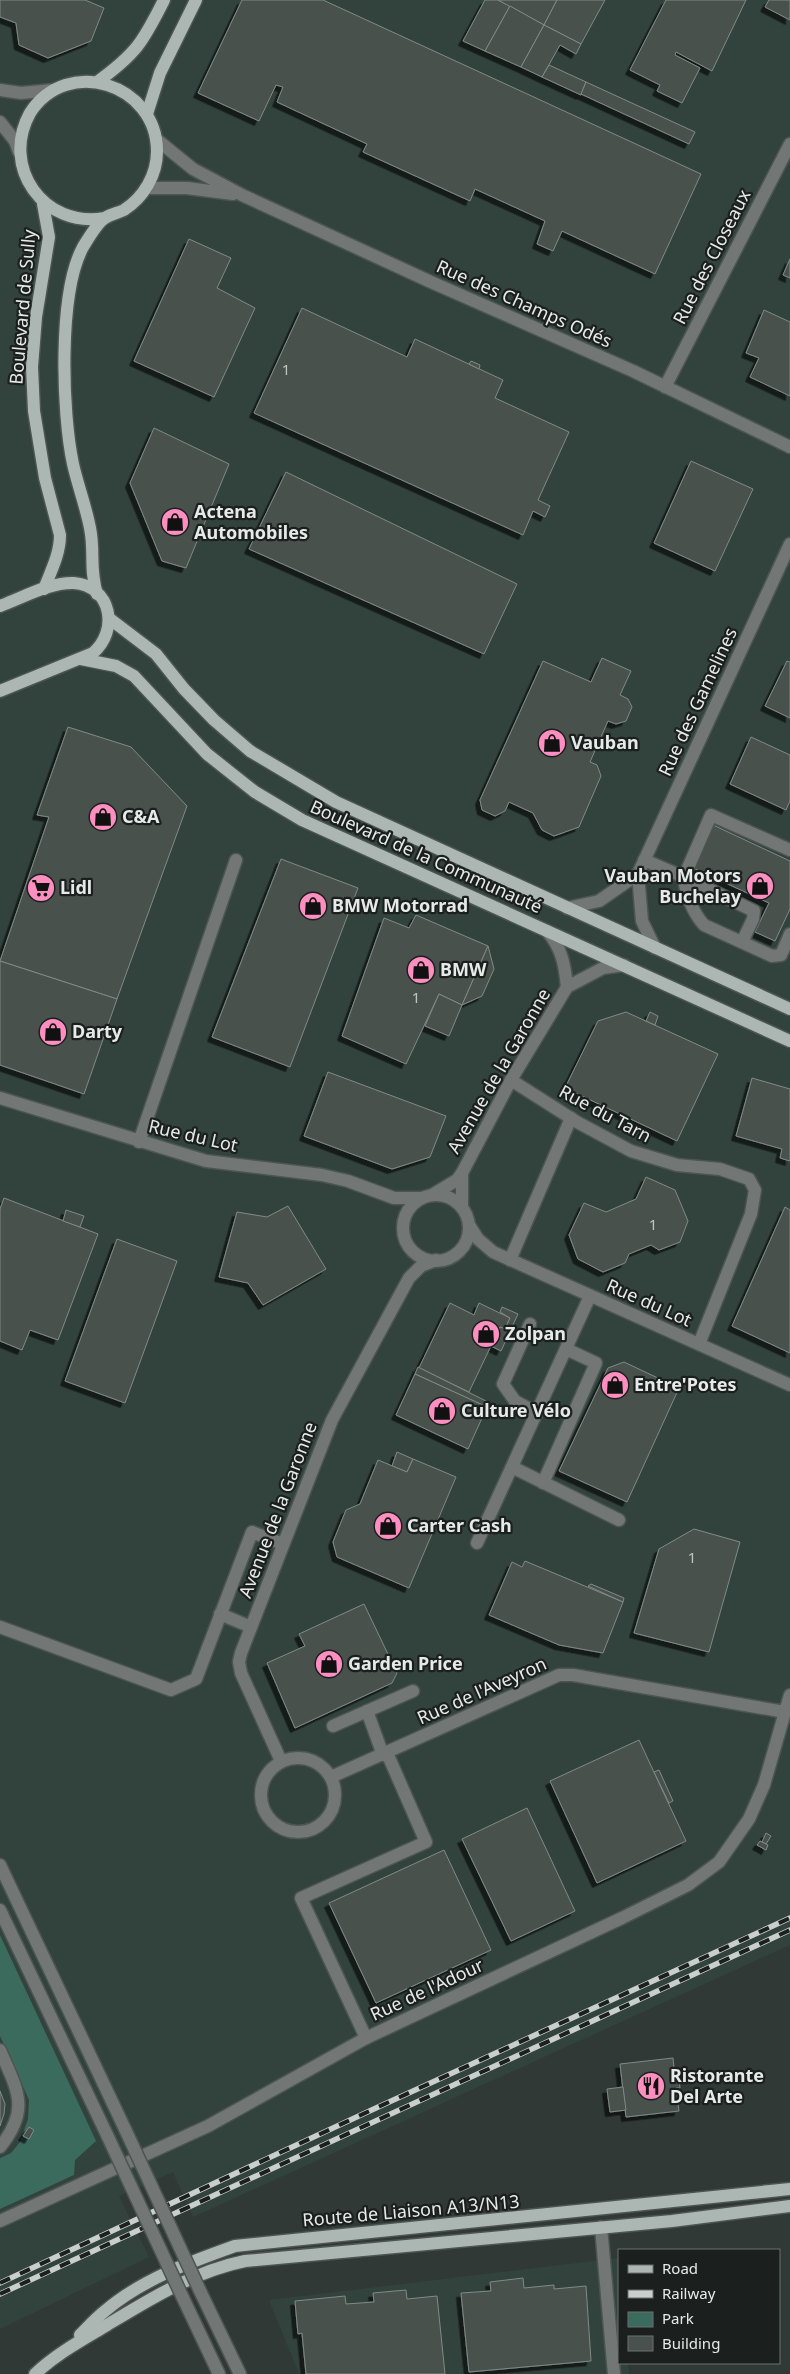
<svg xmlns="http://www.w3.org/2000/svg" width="790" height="2374" viewBox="0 0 790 2374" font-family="'Noto Sans',sans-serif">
<defs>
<filter id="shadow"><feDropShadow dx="-4.5" dy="4.5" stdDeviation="0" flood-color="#0009"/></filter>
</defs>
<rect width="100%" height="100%" fill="#303936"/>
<g fill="#32433d">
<path d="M0 0H790V1945L193 2217 173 2172 119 2196 149 2257 0 2329Z"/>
<path d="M619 2258V2363H628L629 2374H299L269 2300Z"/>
</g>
<path fill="#3a6b5d" d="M0 1935 96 2141 75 2160 74 2175 0 2209V2158L11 2153 20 2142 28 2119 29 2100 0 2036Z"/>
<g fill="#48514e" stroke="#808a87" filter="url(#shadow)">
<path d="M0 0H85L104 8 91 41 48 58 19 45 16 23 0 17Z"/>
<path d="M242 0H323L701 174 655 274 562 231 553 251 537 244 545 221 475 189 470 201 363 152 367 144 277 102 283 87 276 85 259 121 198 93Z"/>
<path d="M485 0H498L510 6 485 51 463 41Z"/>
<path d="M498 0H557L544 25Z"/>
<path d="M557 0H605L581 44 544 25Z"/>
<path d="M666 0H746L712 71 676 52 675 55 700 68 682 103 657 91 660 85 630 70Z"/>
<path d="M769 0H790V20L765 7Z"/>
<path d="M510 6 544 25 521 67 485 51Z"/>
<path d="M544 25 581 44 576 54 560 45 542 77 521 67Z"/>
<path d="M549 65 586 82 581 95 542 77Z"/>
<path d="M586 82 695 132 689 144 581 94Z"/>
<path d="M189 239 231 258 217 288 255 308 214 397 134 361Z"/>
<path d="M790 259V278L783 275Z"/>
<path d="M302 308 407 357 415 339 503 380 495 398 569 432 538 500 550 506 545 517 533 511 523 535 254 413Z"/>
<path d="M764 310 790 322V396L750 377 759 358 746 353Z"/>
<path d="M471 361 480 365 479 369 469 364Z"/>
<path d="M154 428 229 464 186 568 162 561 130 483Z"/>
<path d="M691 461 753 489 715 571 654 543Z"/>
<path d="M286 472 517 584 484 654 249 549Z"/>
<path d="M602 658 631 671 620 695 628 699 632 707 626 721 616 724 608 721 590 762 597 765 601 776 579 827 554 836 542 830 533 813 509 802 505 811 495 816 482 810 480 800 543 661 591 682Z"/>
<path d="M787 661 790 662V718L765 706Z"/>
<path d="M68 727 131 747 187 806 117 999 0 961 49 817 37 815Z"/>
<path d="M751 737 790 755V801L786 810 730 784Z"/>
<path d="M713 825 790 861V909L775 941 755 932 769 903 693 868Z"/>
<path d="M281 859 358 888 290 1067 212 1037Z"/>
<path d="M416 915 488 946 462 1005 439 994 406 1064 342 1036 384 918 409 928Z"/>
<path d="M488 946 494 969 482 996 462 1005Z"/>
<path d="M0 961 117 999 84 1094 0 1065Z"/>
<path d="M439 994 462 1005 449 1036 425 1026Z"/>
<path d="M626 1012 718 1054 677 1141 565 1088 598 1021Z"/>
<path d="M650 1012 658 1016 655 1025 646 1021Z"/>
<path d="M328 1072 446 1116 430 1157 392 1169 304 1136Z"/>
<path d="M752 1078 790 1089V1161L780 1158 782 1149 736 1136Z"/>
<path d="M646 1177 675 1190 688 1221 680 1242 659 1250 651 1245 629 1254 625 1263 603 1272 578 1259 569 1235 584 1203 606 1212 636 1199Z"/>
<path d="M4 1198 98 1234 58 1340 30 1330 22 1350 0 1341V1209Z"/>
<path d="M288 1206 326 1269 263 1305 248 1283 219 1277 237 1212 267 1217Z"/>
<path d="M785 1207 790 1210V1353L732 1326Z"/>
<path d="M66 1210 84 1216 80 1227 63 1221Z"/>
<path d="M117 1239 177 1261 125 1403 65 1381Z"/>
<path d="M450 1303 474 1315 479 1303 510 1318 505 1329 500 1327 469 1392 419 1368Z"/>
<path d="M502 1307 518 1314 501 1351 491 1346 500 1327 505 1329 510 1318 500 1312Z"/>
<path d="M624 1362 679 1388 627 1502 559 1471 608 1368Z"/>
<path d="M418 1367 490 1403 487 1407 415 1374Z"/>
<path d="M415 1374 487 1407 468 1449 396 1415Z"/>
<path d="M397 1452 413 1459 407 1472 392 1466Z"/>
<path d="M413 1459 456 1477 409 1588 337 1557 333 1542 346 1510 360 1504 378 1460 407 1472Z"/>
<path d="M694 1529 740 1542 709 1652 634 1633 659 1549Z"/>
<path d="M525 1561 623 1602 603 1653 559 1645 489 1615 512 1562 522 1567Z"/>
<path d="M591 1584 624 1598 623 1602 588 1586Z"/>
<path d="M364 1604 397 1673 392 1683 295 1728 267 1663 305 1646 299 1634Z"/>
<path d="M639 1740 686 1841 597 1883 550 1781Z"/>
<path d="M659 1770 673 1801 669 1803 654 1772Z"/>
<path d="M527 1808 575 1911 511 1941 462 1839Z"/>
<path d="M766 1833 771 1836 766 1844 762 1842Z"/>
<path d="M760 1841 768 1845 766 1850 757 1845Z"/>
<path d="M444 1850 491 1950 376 2003 329 1903Z"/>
<path d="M673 2058 675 2077H679L680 2088H676L679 2111 626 2117 620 2064Z"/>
<path d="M623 2087 626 2110 610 2112 607 2089Z"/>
<path d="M0 2091 5 2104 4 2114 0 2126Z"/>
<path d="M29 2127 34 2130 29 2139 23 2136Z"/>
<path d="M523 2278 524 2288 554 2285V2289L586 2286 591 2361 469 2372 461 2293 491 2291 490 2282Z"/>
<path d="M406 2290 407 2299 437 2296 445 2374H306L302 2333 298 2334 295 2301 345 2296 346 2304 374 2302 373 2293Z"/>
</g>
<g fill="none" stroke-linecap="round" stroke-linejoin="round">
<defs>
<g id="minor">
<path d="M0 90 21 93 53 90"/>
<path d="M0 122 15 141 19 152"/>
<path d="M156 139 193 169 242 195 431 282 633 371 790 447"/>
<path d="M146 188H187L233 194"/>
<path d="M665 387 790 144"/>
<path d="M644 860 684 877 711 815 790 850"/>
<path d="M638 874 790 544"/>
<path d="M684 877C685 893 693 913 704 925L772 956 781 955 790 934"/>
<path d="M684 877 754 911 753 919 742 942"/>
<path d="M567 908 599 901 638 874 642 921 655 948"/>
<path d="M547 931C562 948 565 966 567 987"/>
<path d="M511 1080 577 1122 631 1151 677 1165 720 1169 749 1179 755 1190 751 1214 699 1344"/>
<path d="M0 1098 206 1161 322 1175 348 1181 394 1198H422"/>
<path d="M139 1142 236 860"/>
<path d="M462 1173V1207"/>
<path d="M432 1195 457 1180 462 1173 511 1080 567 987 603 968 624 965"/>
<circle cx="436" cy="1228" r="33"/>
<path d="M469 1225 478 1239 493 1252 790 1385"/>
<path d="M510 1260 571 1118"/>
<path d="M530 1324 503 1384 515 1401 537 1413"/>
<path d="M512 1467 619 1520"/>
<path d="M543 1483 596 1363 566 1349"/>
<path d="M477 1543 590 1296"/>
<path d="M220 1614 251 1627"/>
<path d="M0 1627 171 1690 196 1679 252 1532 283 1544"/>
<path d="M367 1711 383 1755"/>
<path d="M333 1726 413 1691"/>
<circle cx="298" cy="1795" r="37"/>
<path d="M281 1761 241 1673 239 1662 241 1653 332 1420 409 1278 421 1266 436 1260"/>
<path d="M331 1777 559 1675H573L785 1712 790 1695"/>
<path d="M0 1865 125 2129"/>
<path d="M0 1910 108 2137"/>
<path d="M366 2038 301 1898 426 1842 387 1753"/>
<path d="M0 2050C17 2090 31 2109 0 2147"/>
<path d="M0 2221 208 2126 366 2038 622 1918 688 1885 719 1862 749 1819 764 1785 785 1712"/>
<path d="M601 2227 614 2374"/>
<path d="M201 2293 240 2374"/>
<path d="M183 2298 219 2374"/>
</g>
<g id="major">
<path d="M97 82C136 54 143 42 164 0"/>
<path d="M147 114 160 73 196 0"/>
<path d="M43 204 49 237 36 317 32 367 34 411 45 478 60 535C60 554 51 571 44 589"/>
<path d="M97 594C89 568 95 552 90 528 86 507 78 486 73 464 62 413 58 293 83 247 88 239 97 223 105 218 111 214 118 213 124 210 144 197 157 175 157 151 157 84 67 55 30 113 0 167 44 229 105 218"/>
<path d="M0 606C22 598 50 582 74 583 112 586 119 631 93 653L0 691"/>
<path d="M110 619 156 654 184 689 214 720 250 751 336 802 790 1009"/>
<path d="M81 659 116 666 134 676 207 754 255 792 302 820 790 1041"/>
<path d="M80 2335C88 2327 96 2318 105 2311 141 2280 190 2262 235 2246L790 2189"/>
<path d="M35 2374C56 2354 82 2340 107 2325 150 2299 195 2271 245 2261L672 2221 790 2206"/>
</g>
</defs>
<use href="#minor" stroke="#4d5553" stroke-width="15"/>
<use href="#major" stroke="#4d5553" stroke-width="15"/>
<use href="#minor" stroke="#727775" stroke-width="12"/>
<use href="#major" stroke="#acb6b2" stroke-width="12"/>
<defs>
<g id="rail">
<path d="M0 2283 376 2108 790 1918"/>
<path d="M0 2294 790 1930"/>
</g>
</defs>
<use href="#rail" stroke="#c9cfcc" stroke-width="5.5"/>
<use href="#rail" stroke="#1b1f1e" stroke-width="4" stroke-dasharray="11" stroke-linecap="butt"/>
<defs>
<g id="minor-bridge">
<path d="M125 2129 201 2293"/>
<path d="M108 2137 183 2298"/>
</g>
</defs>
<use href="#minor-bridge" stroke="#4d5553" stroke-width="15" stroke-linecap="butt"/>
<use href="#minor-bridge" stroke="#727775" stroke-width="12"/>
</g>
<defs>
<symbol id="shop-disc" viewBox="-11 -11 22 22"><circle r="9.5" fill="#fd8ec0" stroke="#1b1f1e"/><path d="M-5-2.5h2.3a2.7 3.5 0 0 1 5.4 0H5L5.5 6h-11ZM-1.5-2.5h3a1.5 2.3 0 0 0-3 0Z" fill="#111"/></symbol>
<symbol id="supermarket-disc" viewBox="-11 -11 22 22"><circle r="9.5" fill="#fd8ec0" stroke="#1b1f1e"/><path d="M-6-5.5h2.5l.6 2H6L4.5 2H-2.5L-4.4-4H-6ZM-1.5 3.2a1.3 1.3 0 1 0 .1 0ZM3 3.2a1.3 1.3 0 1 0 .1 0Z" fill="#111"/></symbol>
<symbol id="restaurant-disc" viewBox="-11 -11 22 22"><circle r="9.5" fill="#fd8ec0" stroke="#1b1f1e"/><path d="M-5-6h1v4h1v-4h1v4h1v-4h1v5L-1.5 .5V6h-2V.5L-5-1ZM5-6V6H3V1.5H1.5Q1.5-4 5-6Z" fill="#111"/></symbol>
</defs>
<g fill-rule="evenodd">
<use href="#shop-disc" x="159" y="506" width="32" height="32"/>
<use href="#shop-disc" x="536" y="727" width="32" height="32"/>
<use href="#shop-disc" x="87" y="801" width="32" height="32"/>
<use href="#shop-disc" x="744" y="870" width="32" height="32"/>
<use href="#supermarket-disc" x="25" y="872" width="32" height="32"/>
<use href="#shop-disc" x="297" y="890" width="32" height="32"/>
<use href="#shop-disc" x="405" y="954" width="32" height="32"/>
<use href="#shop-disc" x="37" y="1016" width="32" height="32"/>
<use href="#shop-disc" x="470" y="1318" width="32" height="32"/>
<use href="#shop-disc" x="599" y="1369" width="32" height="32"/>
<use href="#shop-disc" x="426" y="1395" width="32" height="32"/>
<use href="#shop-disc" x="372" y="1510" width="32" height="32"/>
<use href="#shop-disc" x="313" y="1648" width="32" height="32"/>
<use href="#restaurant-disc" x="635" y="2070" width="32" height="32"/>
</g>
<g text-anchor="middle" stroke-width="4.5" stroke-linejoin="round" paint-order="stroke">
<g font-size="15" fill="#bec4c2">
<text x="286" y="375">1</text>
<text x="416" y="1003">1</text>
<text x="653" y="1230">1</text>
<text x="692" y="1563">1</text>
</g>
<g font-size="18" fill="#e6ebe9" stroke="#1b1f1e">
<text transform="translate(712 257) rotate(-63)" y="6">Rue des Closeaux</text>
<text transform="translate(524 304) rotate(24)" y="6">Rue des Champs Odés</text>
<text transform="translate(23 307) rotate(-85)" y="6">Boulevard de Sully</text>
<text transform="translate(698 702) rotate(-65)" y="6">Rue des Gamelines</text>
<text transform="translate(426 857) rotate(24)" y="6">Boulevard de la Communauté</text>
<text transform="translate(499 1071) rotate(-60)" y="6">Avenue de la Garonne</text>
<text transform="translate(605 1114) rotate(28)" y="6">Rue du Tarn</text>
<text transform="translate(193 1136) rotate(13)" y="6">Rue du Lot</text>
<text transform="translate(649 1303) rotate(24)" y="6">Rue du Lot</text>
<text transform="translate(278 1510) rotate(-69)" y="6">Avenue de la Garonne</text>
<text transform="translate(482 1691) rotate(-24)" y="6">Rue de l'Aveyron</text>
<text transform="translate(427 1990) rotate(-25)" y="6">Rue de l'Adour</text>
<text transform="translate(411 2211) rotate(-5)" y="6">Route de Liaison A13/N13</text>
</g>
<g font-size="18" font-weight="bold" fill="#e6ebe9" stroke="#1b1f1e" text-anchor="start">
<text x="194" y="518">Actena<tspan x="194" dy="21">Automobiles</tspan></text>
<text x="571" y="749">Vauban</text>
<text x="122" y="823">C&amp;A</text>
<text x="741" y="882" text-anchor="end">Vauban Motors<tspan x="741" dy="21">Buchelay</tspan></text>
<text x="60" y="894">Lidl</text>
<text x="332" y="912">BMW Motorrad</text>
<text x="440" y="976">BMW</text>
<text x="72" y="1038">Darty</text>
<text x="505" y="1340">Zolpan</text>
<text x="634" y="1391">Entre'Potes</text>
<text x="461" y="1417">Culture Vélo</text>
<text x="407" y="1532">Carter Cash</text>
<text x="348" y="1670">Garden Price</text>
<text x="670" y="2082">Ristorante<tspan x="670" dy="21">Del Arte</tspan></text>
</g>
</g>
<rect x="618" y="2249" width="162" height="115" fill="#1b1f1e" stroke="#6c716f"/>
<rect x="628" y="2265" width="25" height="8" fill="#acb6b2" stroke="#6c716f"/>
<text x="662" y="2274" font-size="15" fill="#e6ebe9">Road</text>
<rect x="628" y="2290" width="25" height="8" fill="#c9cfcc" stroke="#6c716f"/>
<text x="662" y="2299" font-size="15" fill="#e6ebe9">Railway</text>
<rect x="628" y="2312" width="25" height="15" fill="#3a6b5d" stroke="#6c716f"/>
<text x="662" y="2324" font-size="15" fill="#e6ebe9">Park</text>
<rect x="628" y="2336" width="25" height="15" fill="#48514e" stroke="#6c716f"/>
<text x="662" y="2349" font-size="15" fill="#e6ebe9">Building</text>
</svg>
